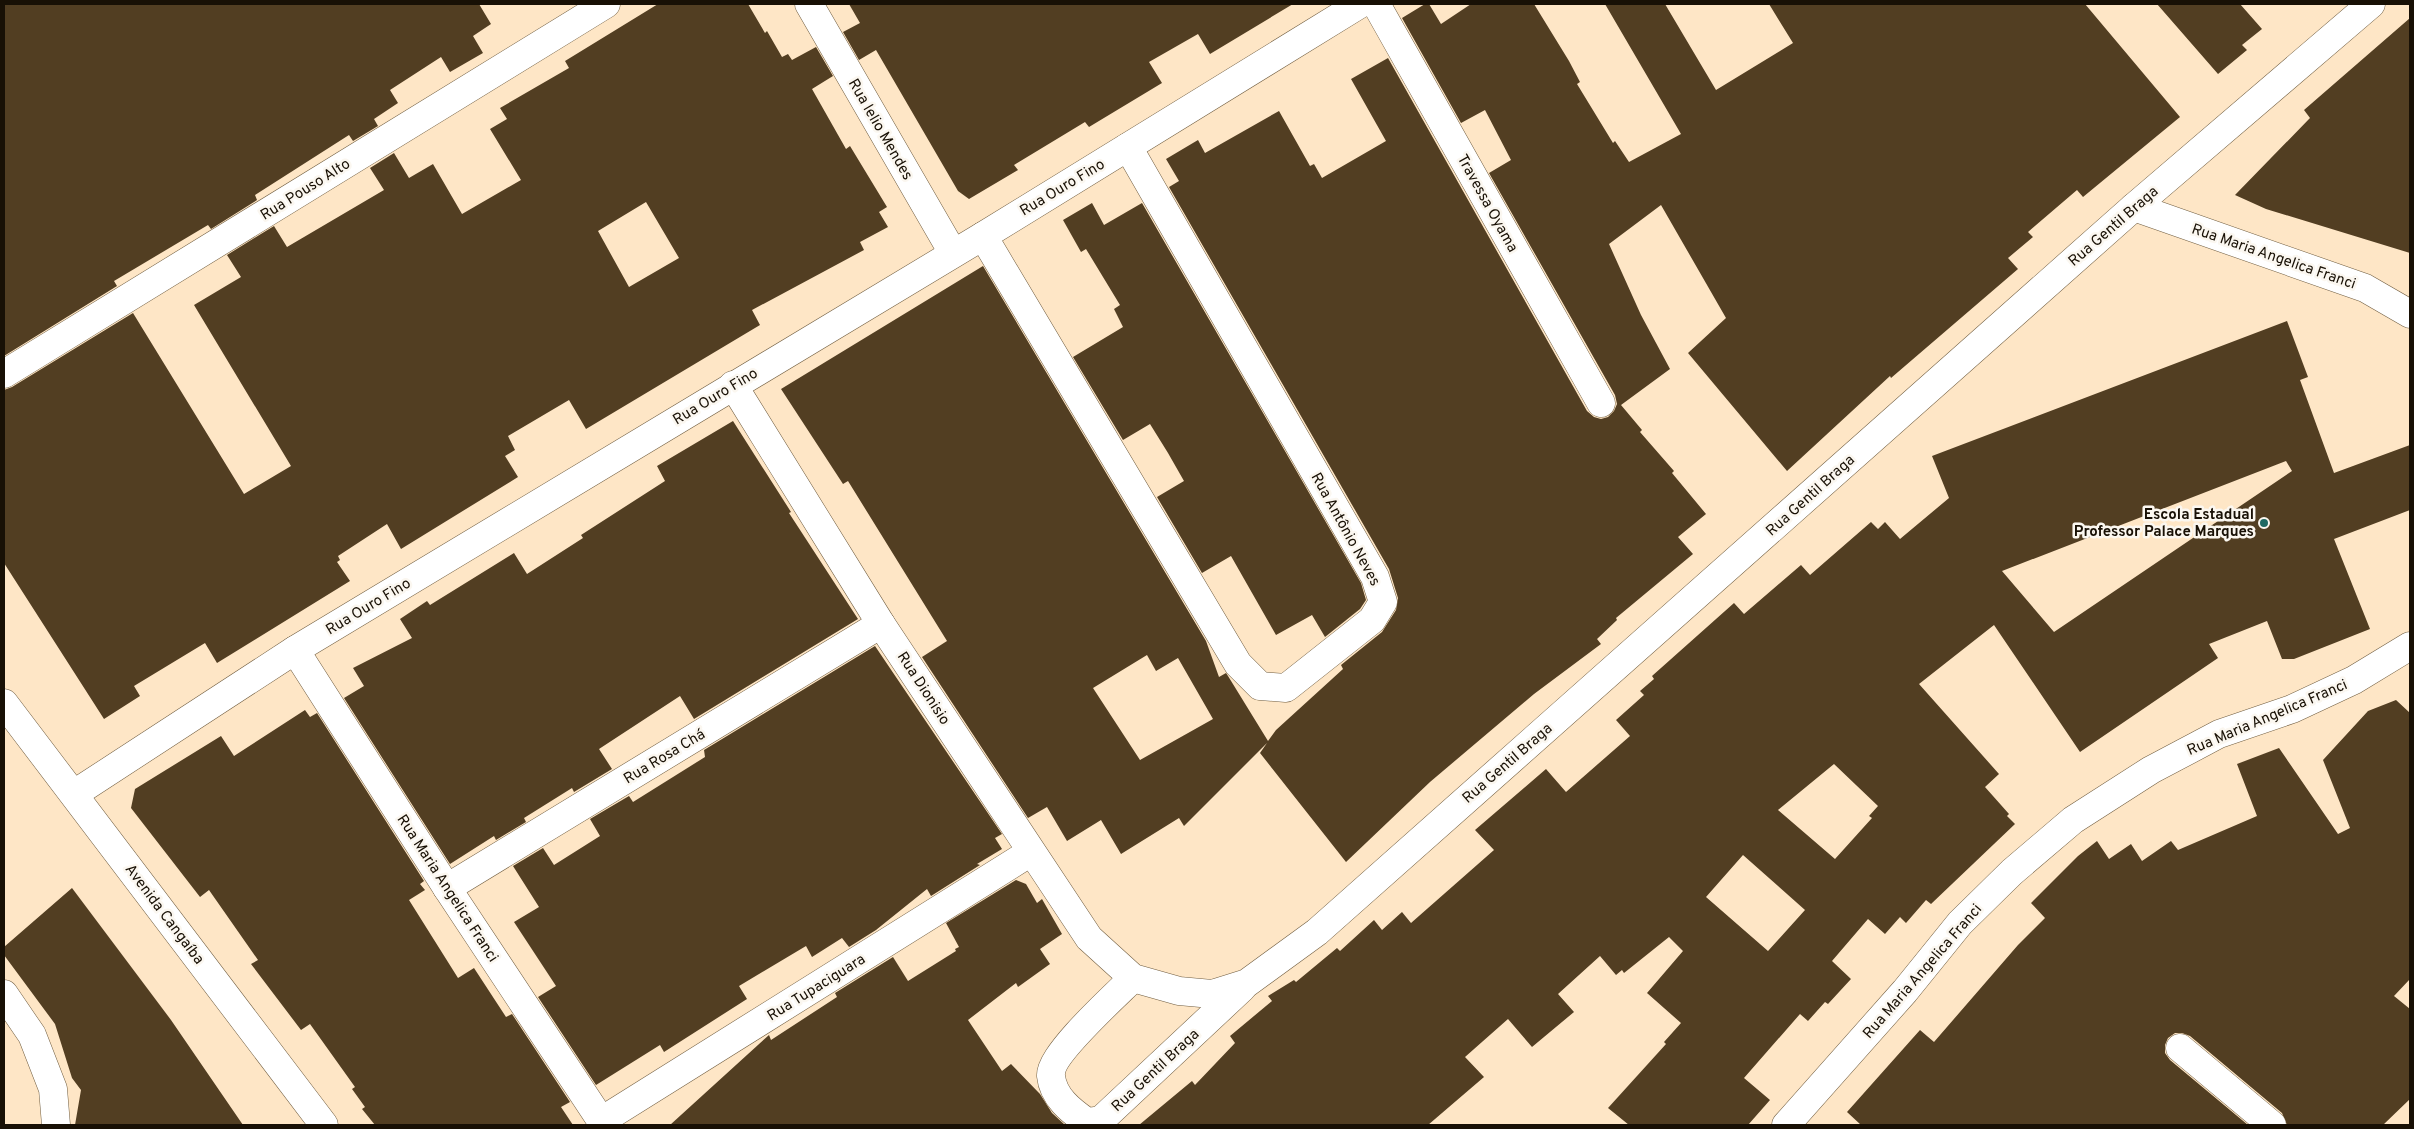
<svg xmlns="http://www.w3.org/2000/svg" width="2414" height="1129" viewBox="0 0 2414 1129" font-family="Overpass,sans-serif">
<rect width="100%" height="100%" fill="#fee6c6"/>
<g fill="#523e22" fill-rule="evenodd">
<path d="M4 4H479L491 24 473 36 483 53 450 72 441 57 390 90 398 103 374 119 378 126 353 141 349 135 255 195 257 200 211 229 208 225 114 281 117 286 4 356Z"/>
<path d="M658 4H748L765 33 767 31 782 57 788 54 792 60 816 47 833 76 812 89 846 149 850 146 887 207 879 212 888 227 860 242 864 250 752 310 760 325 586 429 569 400 508 436 515 450 505 456 518 477 401 549 387 524 338 556 340 560 337 562 350 581 217 663 205 643 134 686 140 696 104 719 4 563V390L12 387 133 313 244 494 291 466 194 305 241 277 227 255 274 226 287 247 384 190 370 168 394 153 409 178 433 164 462 214 521 180 490 129 507 119 500 108 569 68 565 61ZM646 202 679 258 629 287 598 231Z"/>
<path d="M849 4H1293L1210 54 1198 34 1149 62 1162 83 1089 127 1085 122 1014 165 1018 170 969 199 958 191 876 50 859 60 843 32 860 23Z"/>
<path d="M1425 4H1429L1441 24 1471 4H1534L1569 61 1580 82 1577 84 1613 143 1615 141 1629 162 1681 134 1605 4H1665L1716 90 1793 43 1769 4H2085L2180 117 2083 197 2077 190 2028 232 2033 237 2008 258 2018 269 1891 378 1890 376 1787 471 1688 353 1726 318 1661 205 1609 244 1641 315 1670 369 1621 405 1642 430 1640 432 1674 471 1672 473 1706 514 1678 537 1693 554 1616 618 1617 620 1597 639 1601 644 1534 694 1430 782 1346 862 1260 753 1267 743 1184 826 1179 818 1121 854 1101 820 1067 841 1047 807 1028 818 922 657 947 641 848 481 843 484 781 389 983 266 1206 641 1219 677 1226 673 1228 676 1268 741 1276 730 1343 669 1341 665 1382 632 1396 610 1398 598 1389 569 1169 187 1179 181 1166 159 1198 140 1205 153 1279 111 1310 166 1314 164 1322 178 1386 141 1351 79 1388 58 1587 411 1594 417 1601 419 1608 417 1614 411 1617 404 1615 395 1489 173 1511 160 1485 110 1461 123 1402 18ZM1147 655 1156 671 1178 658 1213 719 1140 760 1093 688Z"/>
<path d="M2157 4H2240L2262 29 2242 45 2247 50 2218 74Z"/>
<path d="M2410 18V253L2266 209 2235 195 2310 118 2304 110Z"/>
<path d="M1092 203 1104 225 1142 203 1361 583 1366 600 1360 609 1325 637 1312 615 1276 635 1231 556 1202 573 1157 497 1184 481 1168 453 1150 424 1123 440 1073 357 1123 327 1114 309 1120 305 1086 249 1081 252 1063 220Z"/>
<path d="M2287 321 2308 377 2300 380 2334 473 2410 445V510L2334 539 2370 629 2294 659H2282L2267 621 2209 644 2218 658 2080 752 1994 625 1919 684 1999 774 1985 787 2009 814 2007 816 2015 824 1931 904 1926 900 1906 923 1900 917 1885 934 1868 919 1832 961 1851 979 1828 1004 1825 1002 1808 1021 1800 1014 1744 1078 1770 1100 1748 1125H1629L1608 1108 1666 1044 1664 1042 1681 1023 1647 993 1683 951 1669 937 1624 973 1622 970 1616 975 1600 956 1558 994 1574 1012 1532 1047 1508 1019 1465 1057 1484 1077 1428 1125H1139L1192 1081 1195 1085 1235 1043 1230 1036 1272 1001 1268 996 1294 980 1296 982 1337 948 1340 951 1374 920 1382 930 1402 912 1411 923 1494 850 1475 830 1546 769 1566 792 1630 736 1616 720 1644 695 1640 691 1654 679 1652 676 1734 603 1744 614 1801 565 1810 575 1871 522 1878 529 1885 522 1900 539 1949 498 1932 456ZM2286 461 2292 471 2054 632 2002 571ZM1834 764 1878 806 1869 816 1872 818 1835 859 1778 810ZM1743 855 1805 910 1768 951 1706 897Z"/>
<path d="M733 421 791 512 789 513 858 619 694 719 680 696 599 749 612 769 574 792 572 788 524 818 526 822 496 840 494 836 450 864 344 698 364 686 353 668 412 638 400 619 427 601 430 605 514 553 527 574 583 538 581 535 665 481 657 466Z"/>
<path d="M875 646 1002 834 995 838 1002 849 977 864 980 865 931 896 927 889 876 930 849 947 842 938 812 957 806 946 739 986 747 999 664 1052 660 1045 596 1085 538 997 556 986 514 922 539 907 513 866 543 848 554 865 600 836 590 819 629 796 633 802 705 757 704 750Z"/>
<path d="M2396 700 2410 713V979L2394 996 2410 1009V1099L2383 1125H2287L2282 1113 2190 1036 2182 1033H2175L2168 1038 2165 1045V1053L2170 1060 2248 1125H1861L1847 1112 1920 1030 1934 1042 2018 945 2045 918 2031 903 2078 856 2097 841 2109 859 2131 844 2142 861 2171 841 2178 850 2257 816 2237 764 2279 748 2338 834 2350 828 2323 760 2368 711Z"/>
<path d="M305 710 310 717 317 713 424 881 420 884 425 890 409 900 458 978 474 968 506 1017 512 1014 570 1102 561 1107 573 1125H375L362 1109 365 1107 352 1089 355 1087 310 1024 301 1030 251 964 258 960 209 890 200 897 131 808 135 789 221 736 234 756Z"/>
<path d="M1016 880 1026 884 1037 903 1042 899 1062 934 1040 949 1050 964 1018 987 1016 983 968 1020 1002 1071 1011 1064 1040 1094 1052 1113 1065 1125H670L769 1035 771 1040 837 997 835 993 893 957 908 981 956 951 955 949 959 947 946 923Z"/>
<path d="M72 888 171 1020 243 1125H75L81 1090 72 1078 55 1024 4 955V947Z"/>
</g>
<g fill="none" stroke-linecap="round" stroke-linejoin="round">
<defs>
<g id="minor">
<path d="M809 4 953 253"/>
<path d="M1376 4 1601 403"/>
<path d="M2134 207 2365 288 2410 314"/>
<path d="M983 236 1238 664 1260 686 1286 688 1372 620 1383 602 1375 577 1128 147"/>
<path d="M4 374 606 4"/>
<path d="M733 385 881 624 1089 938 1133 978 1179 991 1212 994 1247 983 1317 932 2134 207 2371 4"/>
<path d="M295 650 447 888 604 1125"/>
<path d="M74 794 295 650 983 236 1360 4"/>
<path d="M447 888 881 624"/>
<path d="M1133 978C1116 995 1049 1055 1051 1076 1053 1097 1071 1111 1087 1122L1101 1120 1242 988"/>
<path d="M4 994 32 1035 53 1089 56 1125"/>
<path d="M2180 1048 2272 1125"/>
<path d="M601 1121 1031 852"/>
<path d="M1786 1125 1905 991 1960 923 2012 872 2073 820 2151 770 2219 734 2292 709 2354 680 2410 646"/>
</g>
<path id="major" d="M4 703 324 1125"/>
</defs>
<use href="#minor" stroke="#715e41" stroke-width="29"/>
<use href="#major" stroke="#715e41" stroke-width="29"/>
<use href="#minor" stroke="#fff" stroke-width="28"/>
<use href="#major" stroke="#fff" stroke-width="28"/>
</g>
<circle fill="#1e6963" stroke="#fbf7f0" stroke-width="2" cx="2264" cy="523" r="5"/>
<g text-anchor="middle" stroke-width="5" stroke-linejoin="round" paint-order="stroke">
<g font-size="15" fill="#181005" stroke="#fbf7f0">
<text transform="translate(881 129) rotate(60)" y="5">Rua lelio Mendes</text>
<text transform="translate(1062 187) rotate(-31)" y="5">Rua Ouro Fino</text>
<text transform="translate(305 189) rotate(-32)" y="5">Rua Pouso Alto</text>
<text transform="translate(1488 203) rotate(61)" y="5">Travessa Oyama</text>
<text transform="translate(2113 226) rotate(-41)" y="5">Rua Gentil Braga</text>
<text transform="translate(2274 256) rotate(19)" y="5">Rua Maria Angelica Franci</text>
<text transform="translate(715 396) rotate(-31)" y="5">Rua Ouro Fino</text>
<text transform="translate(1810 495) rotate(-42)" y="5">Rua Gentil Braga</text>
<text transform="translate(1346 529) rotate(61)" y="5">Rua Antônio Neves</text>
<text transform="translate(368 606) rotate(-31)" y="5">Rua Ouro Fino</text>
<text transform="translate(924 688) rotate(57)" y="5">Rua Dionisio</text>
<text transform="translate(2267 717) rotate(-23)" y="5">Rua Maria Angelica Franci</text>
<text transform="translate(664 756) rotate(-31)" y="5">Rua Rosa Chá</text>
<text transform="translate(1507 763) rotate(-41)" y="5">Rua Gentil Braga</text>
<text transform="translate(448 888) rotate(57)" y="5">Rua Maria Angelica Franci</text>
<text transform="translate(165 914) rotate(53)" y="5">Avenida Cangaíba</text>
<text transform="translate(1922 971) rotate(-49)" y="5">Rua Maria Angelica Franci</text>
<text transform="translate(816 987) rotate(-32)" y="5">Rua Tupaciguara</text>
<text transform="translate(1155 1070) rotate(-43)" y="5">Rua Gentil Braga</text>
</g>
<g font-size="15" font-weight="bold" fill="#181005" stroke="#fbf7f0" text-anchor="end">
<text x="2254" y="519">Escola Estadual<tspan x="2254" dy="17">Professor Palace Marques</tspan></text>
</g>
</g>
<rect width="2414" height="1129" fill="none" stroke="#181005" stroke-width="10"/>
</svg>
